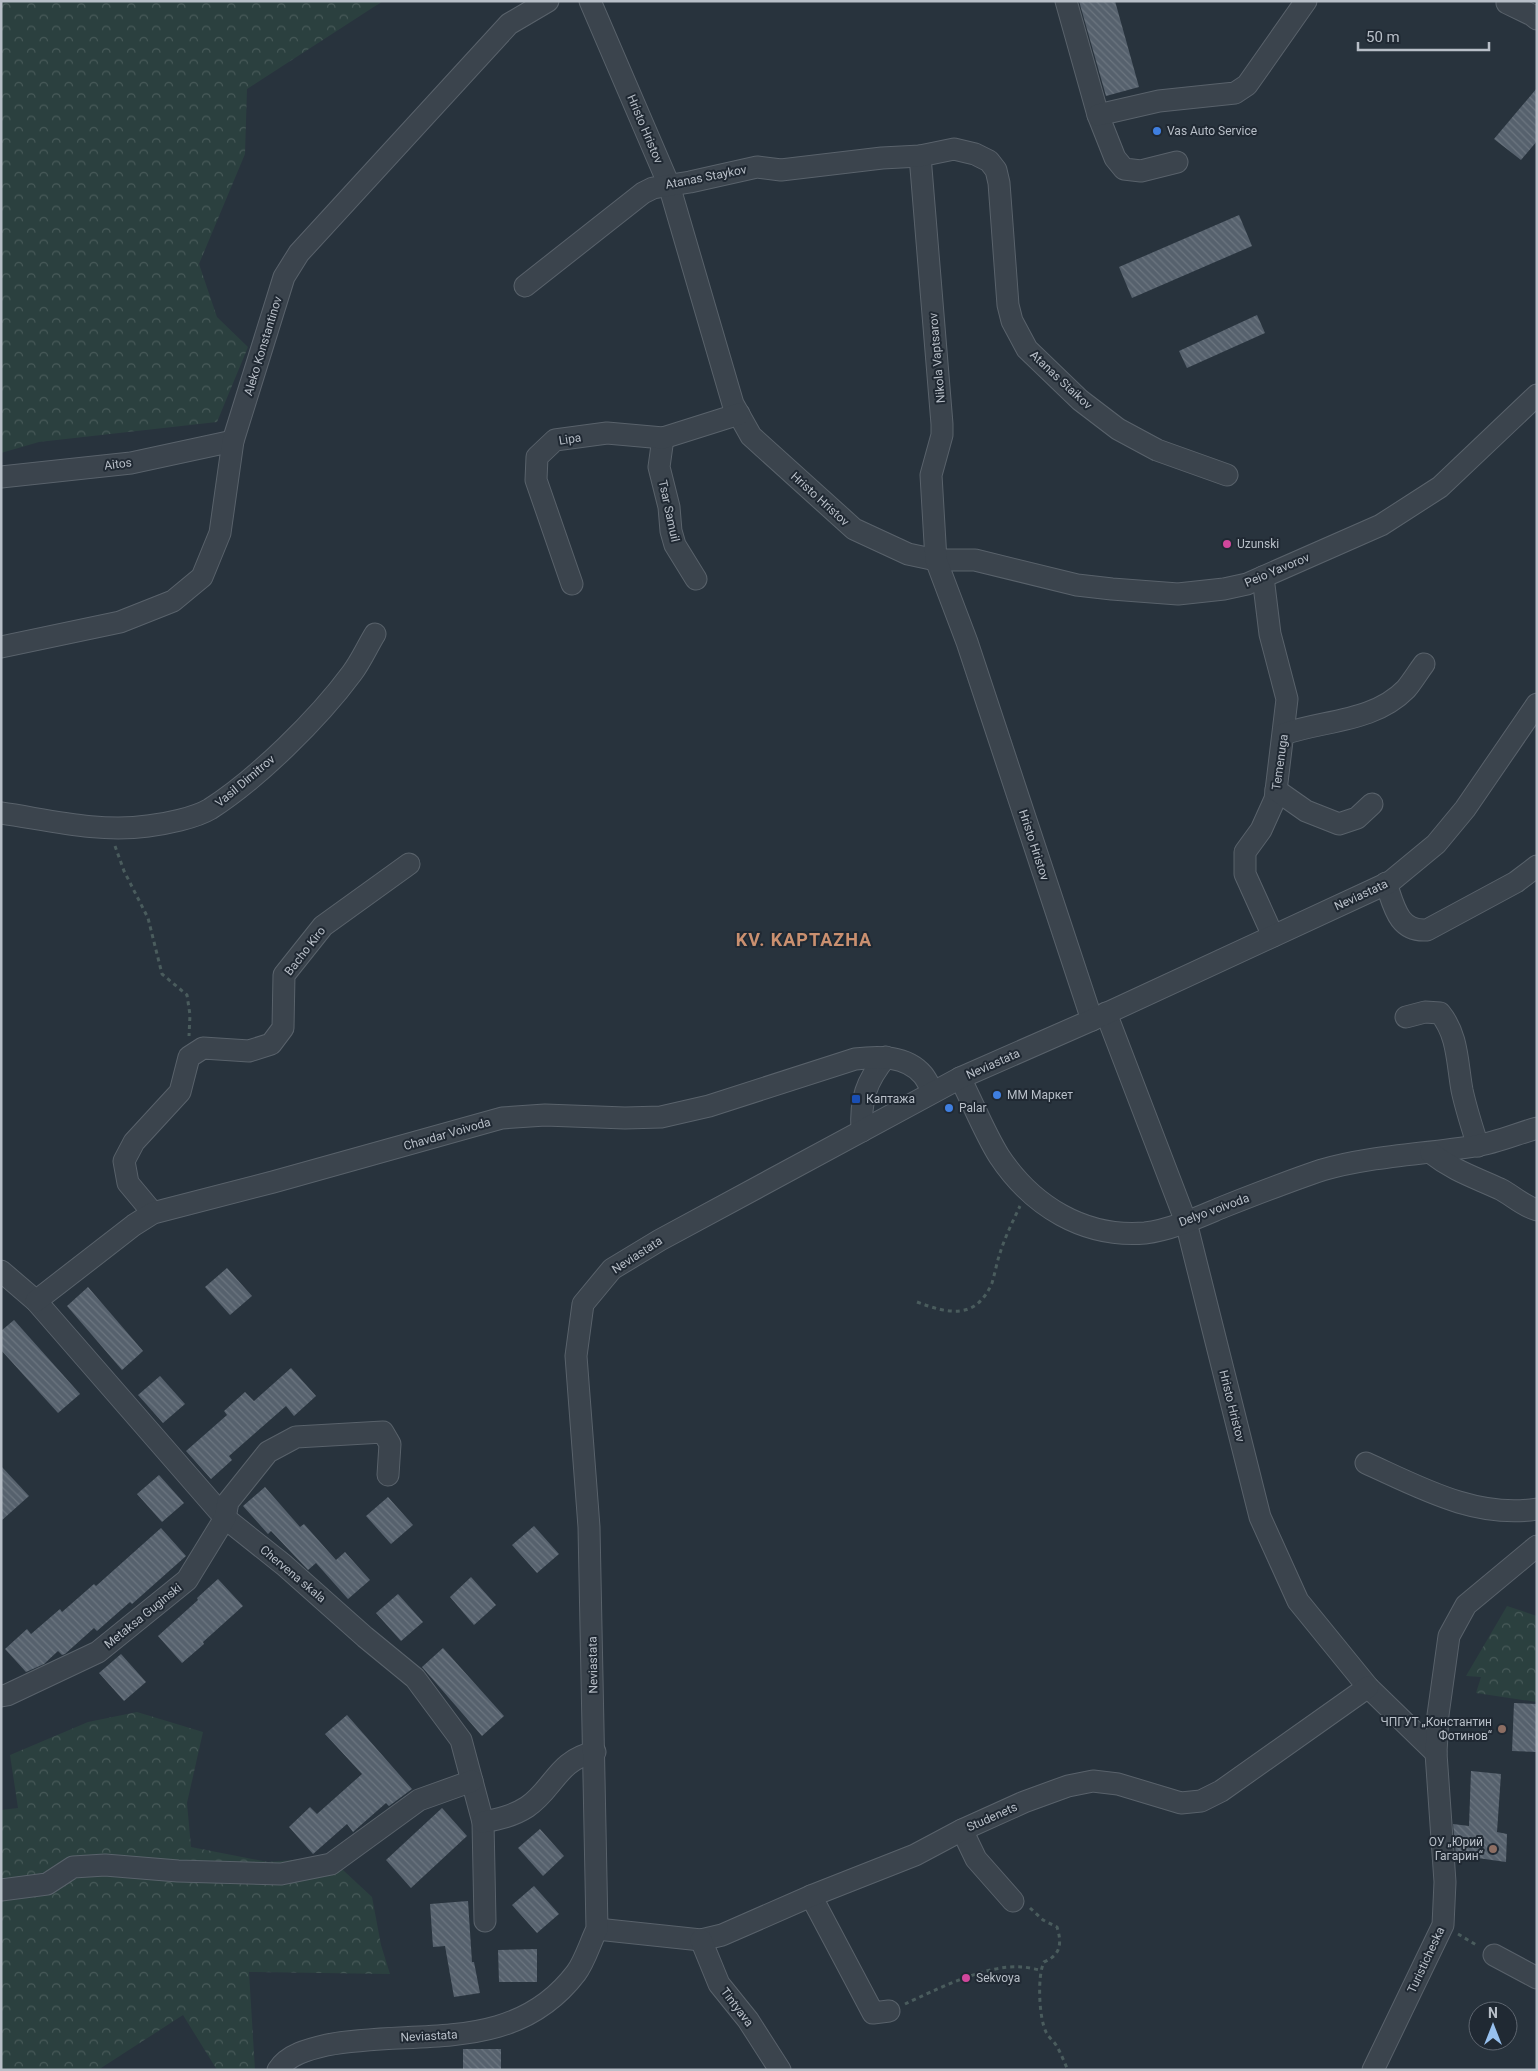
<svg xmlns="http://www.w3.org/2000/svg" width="1538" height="2071" viewBox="0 0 1538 2071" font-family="Roboto,sans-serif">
<defs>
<pattern id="forest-crowns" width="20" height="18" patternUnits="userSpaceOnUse" patternTransform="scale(1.25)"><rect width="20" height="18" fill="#2b403f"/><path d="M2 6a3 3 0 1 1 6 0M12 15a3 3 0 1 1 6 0" fill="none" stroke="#485a59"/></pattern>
<pattern id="building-back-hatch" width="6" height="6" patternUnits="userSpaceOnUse" patternTransform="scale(1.25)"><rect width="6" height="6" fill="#56616d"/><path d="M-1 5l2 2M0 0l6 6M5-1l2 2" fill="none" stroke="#6c7680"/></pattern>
</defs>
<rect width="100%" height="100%" fill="#28333d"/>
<g fill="url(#forest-crowns)">
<path d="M1 1H383L247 89 245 154 199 264 217 317 248 347 217 422 39 442 1 453Z"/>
<path d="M1507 1606 1537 1616V1702L1476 1693 1481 1677 1466 1676Z"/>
<path d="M137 1712 203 1732 187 1803 191 1847 268 1862 329 1857 372 1897 381 1945 390 1974 249 1972 255 2070H217L183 2015 98 2070H1V1810L18 1808 10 1755 88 1722Z"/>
</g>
<g fill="url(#building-back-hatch)">
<path d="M1079 1H1115L1139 87 1106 96Z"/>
<path d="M1537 88V141L1521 160 1494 139Z"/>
<path d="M1239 215 1252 246 1132 298 1119 267Z"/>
<path d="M1257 315 1265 333 1187 368 1179 351Z"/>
<path d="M227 1268 252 1296 230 1315 205 1287Z"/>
<path d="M88 1287 143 1351 122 1370 67 1306Z"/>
<path d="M14 1320 80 1394 58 1413 1 1350V1331Z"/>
<path d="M291 1368 316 1396 294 1416 286 1406 229 1456 232 1460 211 1479 186 1451 227 1415 224 1411 245 1392 254 1401Z"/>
<path d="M160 1376 185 1404 163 1423 138 1395Z"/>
<path d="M1 1466 29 1496 1 1521Z"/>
<path d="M159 1475 184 1503 162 1522 137 1494Z"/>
<path d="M265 1487 300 1527 304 1524 336 1560 345 1552 370 1580 348 1599 316 1563 308 1570 271 1531 268 1534 243 1506Z"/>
<path d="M388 1497 413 1525 391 1544 366 1516Z"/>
<path d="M534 1526 559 1554 537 1573 512 1545Z"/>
<path d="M161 1528 186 1556 132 1604 130 1602 97 1631 94 1628 65 1654 62 1655 58 1651 44 1664 26 1672 5 1649 27 1629 31 1634 60 1609 62 1612 94 1584 96 1586Z"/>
<path d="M471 1577 496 1605 474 1625 450 1597Z"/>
<path d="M218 1579 243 1606 203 1642 204 1644 182 1663 158 1636 198 1600 197 1598Z"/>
<path d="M398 1594 423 1622 401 1641 376 1613Z"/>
<path d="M443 1648 504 1716 482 1736 422 1667Z"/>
<path d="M121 1654 146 1682 124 1701 99 1673Z"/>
<path d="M1514 1703 1537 1704V1752L1512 1751Z"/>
<path d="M347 1715 412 1789 389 1806 386 1803 353 1832 347 1824 313 1854 289 1827 310 1807 317 1814 362 1774 325 1734Z"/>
<path d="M1471 1771 1501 1774 1497 1832 1507 1834 1506 1862 1456 1855 1453 1824 1469 1826Z"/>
<path d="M442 1808 467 1836 411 1888 386 1860Z"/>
<path d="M540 1829 564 1856 543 1876 518 1848Z"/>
<path d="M534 1886 559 1914 537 1933 512 1905Z"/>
<path d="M468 1901 472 1962H474L480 1993 454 1997 445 1946 433 1947 430 1904Z"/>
<path d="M537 1949V1982H499L498 1950Z"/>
<rect x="463" y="2049" width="38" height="21"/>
</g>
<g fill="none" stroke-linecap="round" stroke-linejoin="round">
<defs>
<g id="minor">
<path d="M590 1 669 185 733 404 751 436 854 529 908 554 936 560H975L1077 585 1112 589 1178 594 1224 589 1247 584 1381 525 1440 487 1537 395"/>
<path d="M1066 1 1098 115 1115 158 1124 169 1141 171 1177 162"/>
<path d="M1507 3 1532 15 1537 19"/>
<path d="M1098 115 1159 101 1235 93 1247 85 1306 1"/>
<path d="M920 156 942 424V435L931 475 936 560 967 642 1092 1020"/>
<path d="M525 286 643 193 653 188 690 182 757 167 781 170 882 158 920 156 954 149 975 154 989 161 996 170 999 183 1008 305 1012 321 1027 349 1080 400 1118 429 1157 450 1227 475"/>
<path d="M663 438 659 467 669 507 671 531 675 545 696 579"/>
<path d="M1 477 131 463 233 441"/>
<path d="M1263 577 1270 634 1287 699 1275 799 1261 830 1245 852V874L1273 936"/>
<path d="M572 584 536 480 537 457 555 440 607 433 663 438 739 414"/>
<path d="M1 647 120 622 173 601 202 577 220 533 233 441 284 277 299 253 509 24 548 1"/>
<path d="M1284 734C1324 720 1374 722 1406 689 1412 682 1418 672 1424 664"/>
<path d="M1276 790 1306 811 1339 824 1357 818 1372 804"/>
<path d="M1 813C49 820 99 833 148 826 165 824 195 818 210 809 257 779 318 719 352 673 361 661 367 647 375 634"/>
<path d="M1386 883C1394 906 1398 932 1427 930L1516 882 1537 866"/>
<path d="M1106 1013 1186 1222 1260 1517 1298 1601 1368 1687 1436 1753"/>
<path d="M1406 1017 1425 1012 1440 1013C1458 1035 1457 1062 1462 1090 1466 1109 1472 1127 1478 1146"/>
<path d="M960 1078C973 1103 984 1132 999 1156 1032 1206 1084 1238 1145 1233 1171 1230 1199 1217 1223 1207 1256 1194 1289 1181 1322 1170 1368 1156 1427 1154 1475 1146 1496 1143 1516 1134 1537 1128"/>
<path d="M862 1131C860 1100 866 1081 886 1057"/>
<path d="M1431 1153C1454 1171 1474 1177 1500 1189 1512 1195 1523 1206 1537 1210"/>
<path d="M153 1213 128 1183 124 1161 134 1142 180 1092 189 1057 203 1048 249 1051 271 1044 283 1028 284 975 323 926 409 864"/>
<path d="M1 1271 36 1301 225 1518 284 1565 365 1637 415 1678 461 1740 483 1822 485 1921"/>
<path d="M36 1301 134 1225 153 1213 273 1182 502 1118 545 1115 625 1118 661 1117 709 1106 855 1059C878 1056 906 1055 923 1075 927 1080 930 1087 933 1092"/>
<path d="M1366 1463C1419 1487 1476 1519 1537 1509"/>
<path d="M1 1696 7 1695 98 1652 187 1580 225 1518 228 1502 268 1452 296 1437 383 1432 390 1444 388 1475"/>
<path d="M483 1822C499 1819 513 1816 527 1807 554 1789 557 1760 595 1752"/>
<path d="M962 1830 976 1859 1013 1901"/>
<path d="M1 1890 47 1884 73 1867 105 1865 178 1871 281 1874 331 1864 419 1800 472 1781"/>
<path d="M811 1896 873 2013 889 2011"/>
<path d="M597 1929 701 1940 722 1935 811 1896 915 1855 962 1830 1024 1802 1068 1786 1093 1781 1118 1784 1181 1803 1201 1801 1221 1791 1368 1687"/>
<path d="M701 1940 719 1984 748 2020 780 2070"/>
<path d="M1494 1955 1537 1978"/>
<path d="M278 2070C288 2054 310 2049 327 2045 416 2028 513 2056 576 1973 585 1961 590 1943 597 1929L589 1527 576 1356 583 1304 612 1269 660 1240 960 1078 1092 1020 1390 882 1436 844 1465 809 1537 704"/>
<path d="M1373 2070 1443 1925 1445 1882 1436 1753 1438 1715 1449 1636 1466 1605 1537 1546"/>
</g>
</defs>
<use href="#minor" stroke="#59626b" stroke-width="23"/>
<g stroke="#4a5c5d" stroke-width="3" stroke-dasharray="4 4" stroke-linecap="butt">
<path d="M115 846 124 871 148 918 162 974 187 995 190 1015 189 1036"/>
<path d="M917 1302C949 1314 976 1320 992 1283 995 1273 997 1262 1000 1253 1005 1237 1013 1221 1020 1206"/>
<path d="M1030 1908 1043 1920 1057 1927C1062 1943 1061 1955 1044 1962 1037 1976 1039 2018 1046 2032 1048 2037 1053 2040 1056 2045 1061 2053 1064 2062 1068 2070"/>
<path d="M1458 1934 1478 1946"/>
<path d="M905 2004C935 1990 987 1964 1021 1967 1027 1967 1034 1969 1040 1970"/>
</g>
<use href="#minor" stroke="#3b444d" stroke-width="21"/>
</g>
<g fill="#3f7fe0" stroke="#202933" stroke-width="2">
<circle cx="1157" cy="131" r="5"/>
<circle cx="997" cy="1095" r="5"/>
<circle cx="949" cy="1108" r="5"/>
</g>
<g fill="#d1479c" stroke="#202933" stroke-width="2">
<circle cx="1227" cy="544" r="5"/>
<circle cx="966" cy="1978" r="5"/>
</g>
<rect fill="#1a4fb4" stroke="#202933" stroke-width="2" x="851" y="1094" width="10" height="10" rx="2.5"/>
<g fill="#8d6e63" stroke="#202933" stroke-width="2">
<circle cx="1502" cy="1729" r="5"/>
<circle cx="1493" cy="1849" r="5"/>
</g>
<g text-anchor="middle" stroke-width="4" stroke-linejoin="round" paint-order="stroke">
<g font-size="12" fill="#b8bfc8" stroke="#202933">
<text transform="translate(645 129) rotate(67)" y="4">Hristo Hristov</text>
<text transform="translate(706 177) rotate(-11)" y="4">Atanas Staykov</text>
<text transform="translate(263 346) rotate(-73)" y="4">Aleko Konstantinov</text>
<text transform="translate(937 358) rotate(-95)" y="4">Nikola Vaptsarov</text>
<text transform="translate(1061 380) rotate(43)" y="4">Atanas Staikov</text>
<text transform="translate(570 439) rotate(-9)" y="4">Lipa</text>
<text transform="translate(118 464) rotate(-7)" y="4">Aitos</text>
<text transform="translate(820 499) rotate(42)" y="4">Hristo Hristov</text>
<text transform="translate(669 511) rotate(78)" y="4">Tsar Samuil</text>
<text transform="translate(1277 570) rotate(-23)" y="4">Peio Yavorov</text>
<text transform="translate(1280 762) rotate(-82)" y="4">Temenuga</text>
<text transform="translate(245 781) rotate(-40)" y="4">Vasil Dimitrov</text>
<text transform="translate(1034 845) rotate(72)" y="4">Hristo Hristov</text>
<text transform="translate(1361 895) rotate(-25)" y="4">Neviastata</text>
<text transform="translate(305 951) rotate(-52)" y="4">Bacho Kiro</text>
<text transform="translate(993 1064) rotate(-24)" y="4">Neviastata</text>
<text transform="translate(447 1134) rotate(-16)" y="4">Chavdar Voivoda</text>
<text transform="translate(1214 1210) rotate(-20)" y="4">Delyo voivoda</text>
<text transform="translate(637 1255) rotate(-33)" y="4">Neviastata</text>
<text transform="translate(1232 1406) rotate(76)" y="4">Hristo Hristov</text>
<text transform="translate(293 1574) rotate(40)" y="4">Chervena skala</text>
<text transform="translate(143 1616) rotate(-39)" y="4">Metaksa Guginski</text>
<text transform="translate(593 1665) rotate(-91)" y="4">Neviastata</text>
<text transform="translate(992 1817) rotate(-24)" y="4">Studenets</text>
<text transform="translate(1426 1960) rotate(-65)" y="4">Turisticheska</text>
<text transform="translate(737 2007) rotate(53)" y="4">Tintyava</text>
<text transform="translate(429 2036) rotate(-3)" y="4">Neviastata</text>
</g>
<g font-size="12" fill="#b8bfc8" stroke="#202933" text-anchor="start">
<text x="1167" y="135">Vas Auto Service</text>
<text x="1237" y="548">Uzunski</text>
<text x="1007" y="1099">ММ Маркет</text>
<text x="866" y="1103">Каптажа</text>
<text x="959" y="1112">Palar</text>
<text x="1492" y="1726" text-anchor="end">ЧПГУТ „Константин<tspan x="1492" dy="14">Фотинов“</tspan></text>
<text x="1483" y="1846" text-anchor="end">ОУ „Юрий<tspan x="1483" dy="14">Гагарин“</tspan></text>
<text x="976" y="1982">Sekvoya</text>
</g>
<g font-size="18" font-weight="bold" letter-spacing="1" fill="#ca9070" stroke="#202933">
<text x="804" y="946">KV. KAPTAZHA</text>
</g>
</g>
<rect width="1538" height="2071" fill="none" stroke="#b8bfc8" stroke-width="5"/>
<g transform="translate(1493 2026)"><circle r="24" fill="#202933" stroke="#5d656f"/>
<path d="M0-4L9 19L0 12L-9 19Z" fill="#97c0ee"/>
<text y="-8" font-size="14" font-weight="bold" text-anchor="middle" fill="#b8bfc8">N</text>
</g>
<path d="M1358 42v8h131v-8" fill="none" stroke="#b8bfc8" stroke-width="2.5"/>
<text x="1366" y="42" font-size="15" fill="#b8bfc8" stroke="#202933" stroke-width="4" paint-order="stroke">50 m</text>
</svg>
